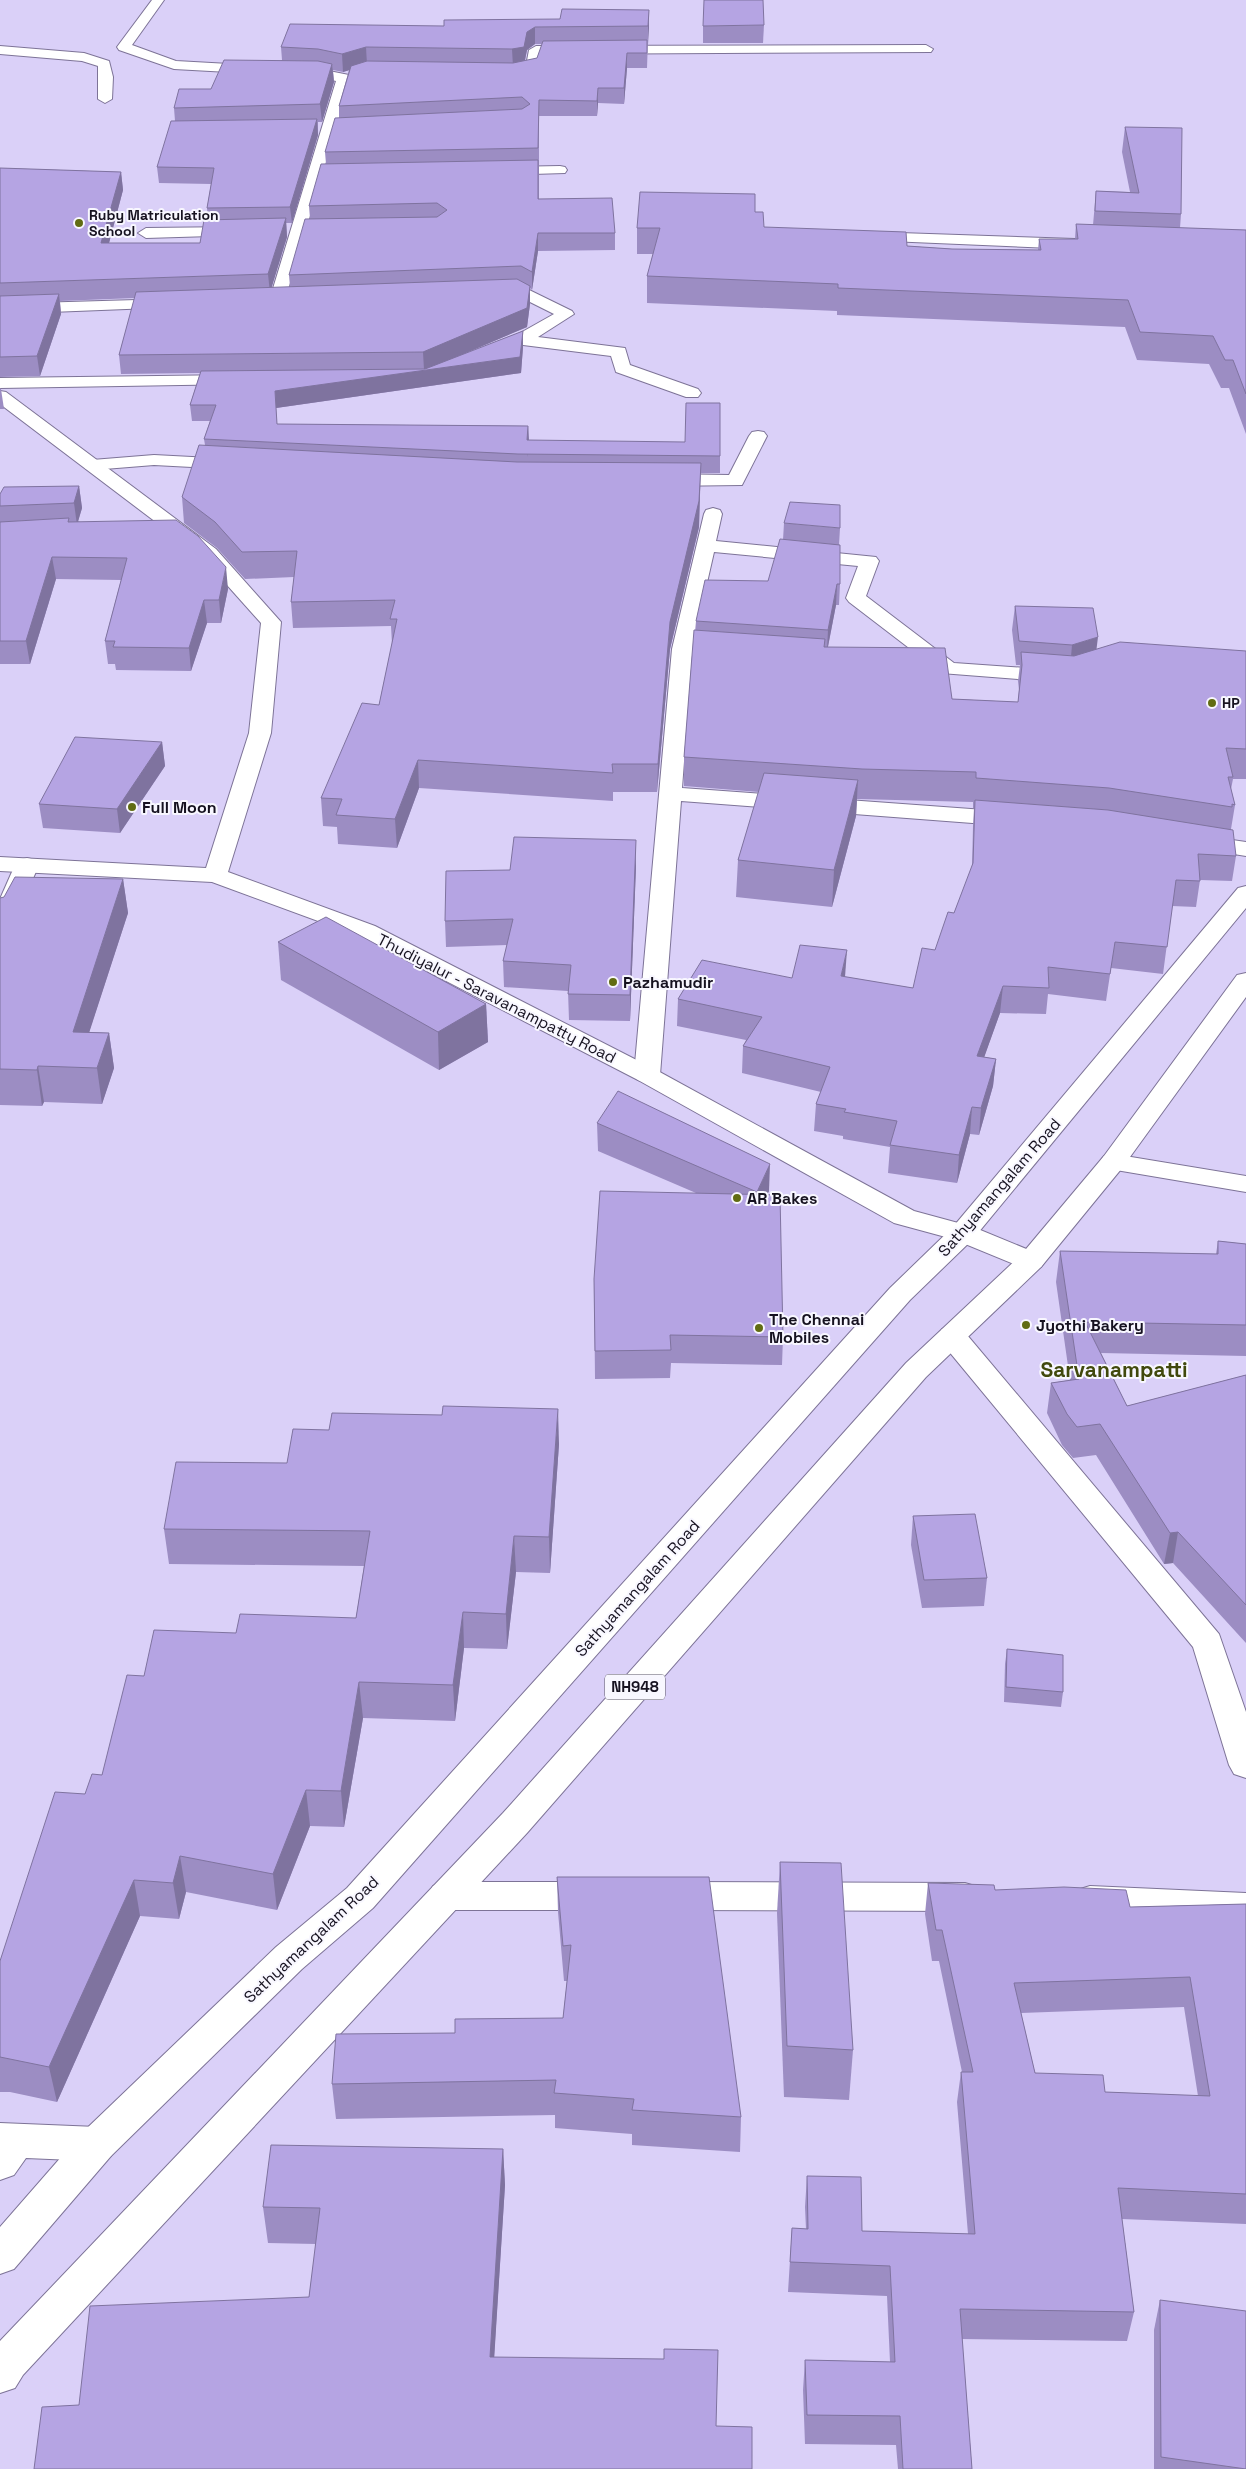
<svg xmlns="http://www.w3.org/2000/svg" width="1246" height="2469" viewBox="0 0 1246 2469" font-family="'Space Grotesk',sans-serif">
<rect width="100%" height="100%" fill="#dad0f8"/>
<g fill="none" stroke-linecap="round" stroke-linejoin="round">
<defs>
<g id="street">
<path d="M152 0H164L132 45 176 61 319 69 349 75 351 78 284 303 248 304 246 301 248 298 271 295 336 81 319 77 174 69 119 50 117 47Z"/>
<path d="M926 45 933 49 931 52 542 54 537 72 506 77 499 73 501 70 526 66 529 50 536 46Z"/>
<path d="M0 46 84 53 109 61 113 77 112 99 105 103 98 99V66L82 61 0 54Z"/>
<path d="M560 166 565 167 567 170 565 173 501 175 494 171 501 167Z"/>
<path d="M239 227 247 232 244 235 146 238 138 233 146 228Z"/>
<path d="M870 232 1075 239 1083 244 1075 249 865 240 862 237 865 234Z"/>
<path d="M521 286 572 311 574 314 538 337 625 348 630 365 698 389 701 393 698 397H686L616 372 611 356 515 344 513 340 515 336 554 314 518 296 494 297 486 292 494 287Z"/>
<path d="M171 299 177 301 179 304 177 307 0 314V304Z"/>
<path d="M236 375 242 376 245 380 242 384 0 388V378Z"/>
<path d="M758 431 764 432 767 436 742 485 662 486 655 484 653 480 655 476 662 474 729 475 749 436 752 432Z"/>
<path d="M154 455 230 459 236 460 239 464 236 468 230 469 154 465 92 470 86 469 83 465 86 461 92 460Z"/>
<path d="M713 508 720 510 722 514 716 541 876 557 879 561 866 596 954 663 1056 670 1063 672 1066 676 1063 680 1056 682 902 670 899 666 902 662 926 661 849 602 846 598 858 566 714 552 693 644 736 649 739 653 736 657 729 659 692 656 682 788 1012 812 1020 814 1023 819 1020 824 1012 826 681 801 660 1075 656 1080 647 1083 638 1080 634 1075 672 649 704 514 706 510Z"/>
<path d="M1198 835 1246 842V856L1190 847 1187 842 1190 837Z"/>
<path d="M27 858 35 860 39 865 12 925 8 930 0 932V899L15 865 19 860Z"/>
<path d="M1113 1154 1246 1176V1192L1104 1168 1100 1162 1104 1156Z"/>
<path d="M952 1327 962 1329 1219 1634 1246 1712V1778L1234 1774 1229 1765 1193 1647 942 1343 938 1336 942 1329Z"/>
<path d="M446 1882H595L608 1886 613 1896 608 1906 595 1910H446L433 1906 428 1896 433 1886Z"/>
<path d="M675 1882 965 1883 978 1887 983 1897 978 1907 965 1911 675 1910 662 1906 657 1896 662 1886Z"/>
<path d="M1090 1886 1246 1893V1923L1090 1914 1077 1910 1072 1900 1077 1890Z"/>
<path d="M0 2123 97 2127 111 2132 116 2144 111 2156 97 2161 26 2158 14 2175 0 2180Z"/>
</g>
<path id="secondary" d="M0 391 6 392 216 549 281 622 271 733 228 872 375 926 656 1070 914 1211 973 1227 1041 1255 1045 1261 1041 1267 1031 1270 1021 1267 953 1239 894 1223 638 1080 359 936 212 882 0 871V857L206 868 249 733 261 623 202 557 0 404Z"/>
<g id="highway">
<path d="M1246 886V908L973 1239 910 1300 373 1908 302 1969 111 2156 14 2269 0 2274V2227L83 2132 276 1947 347 1888 890 1288 953 1227 1238 888Z"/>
<path d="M1246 973V997L1122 1168 1041 1267 926 1377 527 1833 23 2375 15 2388 0 2393V2341L503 1813 906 1363 1021 1255 1104 1156 1237 975Z"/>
</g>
</defs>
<use href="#street" stroke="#7d7397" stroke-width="2"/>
<use href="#secondary" stroke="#7d7397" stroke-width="2"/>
<use href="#highway" stroke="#7d7397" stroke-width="2"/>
<use href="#street" fill="#fff" fill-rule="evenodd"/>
<use href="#secondary" fill="#fff" fill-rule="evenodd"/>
<use href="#highway" fill="#fff" fill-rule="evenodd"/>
</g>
<g fill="#9c8dc3" fill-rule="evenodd">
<path d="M649 10 647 68H627L624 104 598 103 597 116H539V199L615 233V250L538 251 532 290 530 288V304L527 327 466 353 523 347 521 373 276 408 277 424 528 426 529 440 720 456V473H700L699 527 670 649 657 792H613V801L419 788 397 848 338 844 337 827 323 826 321 798 379 705 392 644 391 626 293 628 291 602 294 577 245 579 217 548 184 523 182 497 205 445 204 439 210 421H192L190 405 200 373 121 374 119 355 135 298 60 301 61 314 40 376 0 377V168L121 172 123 190 109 243H200L208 220 207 208 211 184 159 183 157 167 175 121 174 108 211 89 282 60 281 47 444 26 560 19ZM535 44H542L537 58 525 61 527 50ZM333 70 343 72 349 70 339 106V118L325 152 326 164 309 206 310 219 289 275 290 287 271 288 287 237 286 223H292L318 135V122H322L334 82Z"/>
<path d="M764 25 763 43H703V26Z"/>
<path d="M1125 127 1181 214 1180 228 1246 230V434L1229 388H1221L1209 364 1137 360 1125 327 837 315V311L647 303V276L653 254H637V228L755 212 764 227 907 246 952 249 1038 250 1039 239H1075L1076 224 1093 225 1096 191 1130 192 1122 152Z"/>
<path d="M0 388 1 389 4 409H0Z"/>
<path d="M79 486 82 508 78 521 228 589 221 623H207L191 671 116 670 115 664H108L105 641 121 580 56 579 30 664H0V494Z"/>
<path d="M784 523 840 528 839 545 840 584 839 605H836L828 647 952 699 1018 702 1019 690 1018 681 1020 665H1016L1012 630 1015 606 1097 649 1246 651V779H1233L1231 789 1235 805 1231 829 1236 856 1232 881 1200 880 1196 907 1172 906 1163 974 1111 968 1106 1001 1048 994 1046 1014 1000 1013 984 1057 996 1059 993 1086 979 1135 970 1134 957 1183 888 1173 890 1147 843 1139V1136L814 1131 816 1104 821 1092 742 1073 743 1046 746 1040 677 1026 678 999 792 978 845 977 913 988 935 950 954 913 972 868 973 826 974 808H973V802L857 799 856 816 832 907 736 897 738 860 759 792 684 786V757L696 621 768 581 783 540Z"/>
<path d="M162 742 165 766 120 833 43 828 39 804Z"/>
<path d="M636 866 630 1021 569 1020 568 991 504 987 503 961 507 945 446 947 445 921 510 870Z"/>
<path d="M123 879 128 913 89 1032 109 1033 114 1068 102 1104 44 1102 42 1106 0 1105V898Z"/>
<path d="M278 942 486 1004 488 1042 439 1070 281 980Z"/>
<path d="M597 1123 769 1191 767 1194 783 1337 782 1365 671 1363 670 1378 595 1379 594 1279 696 1193 598 1151Z"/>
<path d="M1218 1241 1246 1244V1356L1101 1353 1127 1406 1246 1375V1643L1173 1563 1164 1564 1096 1455 1073 1458 1062 1445 1047 1413 1051 1383 1070 1380 1056 1282 1060 1251 1216 1254Z"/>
<path d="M559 1444 550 1573 516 1572 507 1649 464 1648 455 1721 363 1718 344 1827 310 1826 277 1910 186 1892 179 1919 140 1916 57 2102 10 2092H0V1961L85 1794 102 1775 144 1676 236 1633 356 1618 364 1566 169 1564 164 1529 287 1463Z"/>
<path d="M913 1516 987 1578 984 1606 922 1608 911 1545Z"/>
<path d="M1007 1649 1063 1692 1061 1707 1004 1702 1005 1664Z"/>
<path d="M780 1862 853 2050 849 2100 784 2097 777 1913Z"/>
<path d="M557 1877 741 2117 740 2152 632 2145V2134L555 2128V2115L336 2119 332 2084 455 2033 563 2018 567 1981H564L558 1912Z"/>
<path d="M928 1883 995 1890 1130 1907 1246 1904V2224L1122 2219 1134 2312 1127 2341 962 2339 972 2469H898L896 2445 805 2444 803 2390 805 2360 890 2362 887 2296 788 2292 792 2228 806 2229 805 2207 807 2176 862 2231 968 2234 957 2102 961 2072H962L939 1961H932L925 1914ZM1184 2007 1198 2096 1105 2092 1035 2073 1021 2013Z"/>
<path d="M503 2149 505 2185 494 2357 716 2426 79 2405 309 2297 316 2244 268 2243 263 2207Z"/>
<path d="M1160 2300 1246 2469H1154V2330Z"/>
</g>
<g fill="#7f739f">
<path d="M649 10V28L648 44V26Z"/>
<path d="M535 27V44L527 50 524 64 513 67 512 49 527 32Z"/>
<path d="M366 47 367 65 343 72 342 54Z"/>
<path d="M627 53V68L624 104V88Z"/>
<path d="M332 64 334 82 322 122 320 104Z"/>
<path d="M598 88V103L597 116V101Z"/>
<path d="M317 119 318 135 292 223 290 207Z"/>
<path d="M121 172 123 190 104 262 101 243Z"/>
<path d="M286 218 287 237 270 293 268 274Z"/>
<path d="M538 233V251L532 290V272Z"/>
<path d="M530 286V304L527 327 426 370 523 331V347L521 373 276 408 275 391 424 370 423 352Z"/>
<path d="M59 294 61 314 40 376 37 356Z"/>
<path d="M528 426 529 443 527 457V440Z"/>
<path d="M701 463 699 527 670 649 657 792 658 764 670 622Z"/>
<path d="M79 486 82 508 77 525 74 503Z"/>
<path d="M52 557 56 579 30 664 26 641Z"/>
<path d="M226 567 228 589 221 623 219 600Z"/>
<path d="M837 584 836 605 827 651 828 630Z"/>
<path d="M204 600 207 623 191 671 189 648Z"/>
<path d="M1098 637 1095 661 1070 669 1072 645Z"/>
<path d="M162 742 165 766 120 833 117 809Z"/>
<path d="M418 760 419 788 397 848 395 819Z"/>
<path d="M858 780 856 816 832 907 834 870Z"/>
<path d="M636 840V866L630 1021V995Z"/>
<path d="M123 879 128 913 78 1067 73 1032Z"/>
<path d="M847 950 845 977 841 976Z"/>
<path d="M1003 986 1000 1013 975 1083 977 1056Z"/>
<path d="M486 1004 488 1042 439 1070 438 1032Z"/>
<path d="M109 1033 114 1068 102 1104 97 1068Z"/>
<path d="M996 1059 993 1086 979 1135 981 1108Z"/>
<path d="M38 1066 44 1102 42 1106 37 1070Z"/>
<path d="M972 1107 970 1134 957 1183 959 1155Z"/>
<path d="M770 1164 769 1191 756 1219 757 1192Z"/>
<path d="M558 1409 559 1444 550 1573 549 1537Z"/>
<path d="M1178 1532 1173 1563 1164 1564 1170 1533Z"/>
<path d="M514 1536 516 1572 507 1649 506 1614Z"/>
<path d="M463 1612 464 1648 455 1721 453 1685Z"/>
<path d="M359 1682 363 1718 344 1827 341 1791Z"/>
<path d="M306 1790 310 1826 277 1910 273 1874Z"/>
<path d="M180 1856 186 1892 179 1919 173 1883Z"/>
<path d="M134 1880 140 1916 57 2102 49 2067Z"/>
<path d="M503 2149 505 2185 492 2393 490 2357Z"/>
</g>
<g fill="#b5a4e3" stroke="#7f739f" fill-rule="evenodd">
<path d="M704 0H763L764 25 703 26Z"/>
<path d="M562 9 649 10 648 26 535 27 527 32 524 47 512 49 366 47 342 54 318 49 281 47 290 24 444 26V20L560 19Z"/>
<path d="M647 40V53H627L624 88H598L597 101 539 100 538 148 325 152 335 118 522 109 530 104 522 97 339 106 351 66 367 61 513 63 537 58 543 41Z"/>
<path d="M224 60 318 61 332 64 320 104 174 108 179 89H211Z"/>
<path d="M317 119 290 207 207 208 214 168 157 167 171 121Z"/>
<path d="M1125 127 1182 128 1181 214 1095 211 1096 191 1139 193Z"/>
<path d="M538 160V199L612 198 615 233H538L532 272 521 266 289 275 305 219 437 217 447 210 437 203 309 206 321 164Z"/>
<path d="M0 168 121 172 101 243H200L204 220 286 218 268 274 0 283Z"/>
<path d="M640 192 755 194V212H763L764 227 906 232 907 246 952 249 1041 250 1039 239H1078L1076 224 1246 230V394L1233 360H1225L1213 336 1140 332 1128 300 838 288V284L647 276 660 228H637Z"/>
<path d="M517 279 530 286 527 308 423 352 119 355 136 292Z"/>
<path d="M59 294 37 356 0 357V296Z"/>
<path d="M523 331 520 357 275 391 277 424 528 426 527 440 685 442 686 403H720V456L518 454 204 439 216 405H190L201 371 425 369Z"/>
<path d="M199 445 517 462 701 463 699 501 670 622 658 764H612L613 773 418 760 395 819 336 815 342 799 321 798 362 703 379 705 397 619H390L395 600 291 602 297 551 242 552 215 522 182 497Z"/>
<path d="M79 486 74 503 0 506V494L4 487Z"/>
<path d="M790 502 840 505V528L784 523Z"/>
<path d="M69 518 68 522 176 520 198 536 226 567 219 600H204L189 648 113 647 115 641H105L127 558 52 557 26 641H0V522Z"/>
<path d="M780 539 840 545V584H837L828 630 696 621 705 580 768 581Z"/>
<path d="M1015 606 1093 608 1098 637 1072 645 1019 641Z"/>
<path d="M694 630 825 639 824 647 945 648 952 699 1018 702 1022 665 1021 652 1074 656 1120 642 1246 651V749L1226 748 1233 777H1228L1235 805 1232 804V807L1109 788 976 778V772L862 769 684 757Z"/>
<path d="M75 737 162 742 117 809 39 804Z"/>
<path d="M764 773 858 780 834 870 738 860Z"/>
<path d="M975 800 1108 810 1233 830 1236 856 1198 854 1200 881 1176 880 1167 947 1115 942 1110 974 1048 967 1049 988 1003 986 977 1056 996 1059 981 1108 972 1107 959 1155 890 1145 897 1121 844 1112 846 1109 816 1104 830 1067 743 1046 762 1017 678 999 702 960 792 978 800 945 847 950 841 976 913 988 922 948 935 950 948 912 954 913 973 863Z"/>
<path d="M514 837 636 840 630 995 568 994 571 965 503 961 513 919 445 921 446 871 510 870Z"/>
<path d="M15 877 123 879 73 1032 109 1033 97 1068 38 1066 37 1070 0 1069V898L4 897Z"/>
<path d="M326 917 486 1004 438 1032 278 942Z"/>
<path d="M618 1091 770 1164 757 1192 597 1123Z"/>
<path d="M600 1191 780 1195 783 1337 670 1335 671 1350 595 1351 594 1279Z"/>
<path d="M1218 1241 1246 1244V1325L1085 1322 1127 1406 1246 1375V1605L1178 1532 1170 1533 1100 1424 1077 1427 1067 1414 1051 1383 1079 1379 1060 1251 1218 1254Z"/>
<path d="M443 1406 558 1409 549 1537 514 1536 506 1614 463 1612 453 1685 359 1682 341 1791 306 1790 273 1874 180 1856 173 1883 134 1880 49 2067 0 2057V1961L55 1792 85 1794 92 1774 102 1775 127 1675 144 1676 154 1630 236 1633 240 1614 356 1618 370 1531 164 1529 176 1462 287 1463 293 1429 329 1430 332 1413 442 1415Z"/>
<path d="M975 1514 987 1578 924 1580 913 1516Z"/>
<path d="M1007 1649 1063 1655V1692L1006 1687Z"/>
<path d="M780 1862 841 1863 853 2050 787 2046Z"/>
<path d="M557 1877H709L741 2117 632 2110 634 2099 554 2093 556 2080 332 2084 336 2034 455 2033V2019L563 2018 571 1945 563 1946Z"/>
<path d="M928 1883 994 1885 995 1890 1064 1887 1126 1890 1130 1907 1246 1904V2194L1118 2188 1134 2312 960 2309 972 2469H903L900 2416 807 2415 805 2360 895 2362 890 2266 790 2262 792 2228 808 2229 807 2176 861 2177 862 2231 975 2234 961 2072H973L942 1930H936ZM1190 1977 1210 2096 1105 2092 1103 2075 1035 2073 1014 1983Z"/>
<path d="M271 2145 503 2149 490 2357 664 2359V2349L718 2350 716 2426 752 2427V2469H34L42 2407 79 2405 90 2306 309 2297 320 2208 263 2207Z"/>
<path d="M1160 2300 1246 2311V2469L1161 2457Z"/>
</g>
<g fill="#616c13" stroke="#f8f7ff" stroke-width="2">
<circle cx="79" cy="223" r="5"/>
<circle cx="1212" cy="703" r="5"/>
<circle cx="132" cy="807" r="5"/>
<circle cx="613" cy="982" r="5"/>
<circle cx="737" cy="1198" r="5"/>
<circle cx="1026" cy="1325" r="5"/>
<circle cx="759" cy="1328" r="5"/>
</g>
<g text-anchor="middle" stroke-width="4" stroke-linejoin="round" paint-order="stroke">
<g font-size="14" font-weight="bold" fill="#161220" stroke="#f8f7ff" text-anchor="start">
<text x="89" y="220">Ruby Matriculation<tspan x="89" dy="16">School</tspan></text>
<text x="1222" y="708">HP</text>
</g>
<rect fill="#f8f7ff" stroke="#5a5763" stroke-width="1" x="605" y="1674.5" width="60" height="25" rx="4"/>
<g font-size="15" font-weight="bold" fill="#161220">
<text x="635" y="1692">NH948</text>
</g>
<g font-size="16" font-weight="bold" fill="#161220" stroke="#f8f7ff" text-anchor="start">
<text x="142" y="813">Full Moon</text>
<text x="623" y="988">Pazhamudir</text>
<text x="747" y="1204">AR Bakes</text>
<text x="769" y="1325">The Chennai<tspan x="769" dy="18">Mobiles</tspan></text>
<text x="1036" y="1331">Jyothi Bakery</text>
</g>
<g font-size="16" fill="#161220" stroke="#f8f7ff">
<text transform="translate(497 998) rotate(27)" y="6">Thudiyalur - Saravanampatty Road</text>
<text transform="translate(999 1187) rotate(-49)" y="6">Sathyamangalam Road</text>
<text transform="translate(637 1588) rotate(-48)" y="6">Sathyamangalam Road</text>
<text transform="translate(311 1939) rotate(-43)" y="6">Sathyamangalam Road</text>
</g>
<g font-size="21" font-weight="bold" fill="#41490d" stroke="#f8f7ff">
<text x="1114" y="1377">Sarvanampatti</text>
</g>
</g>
</svg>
